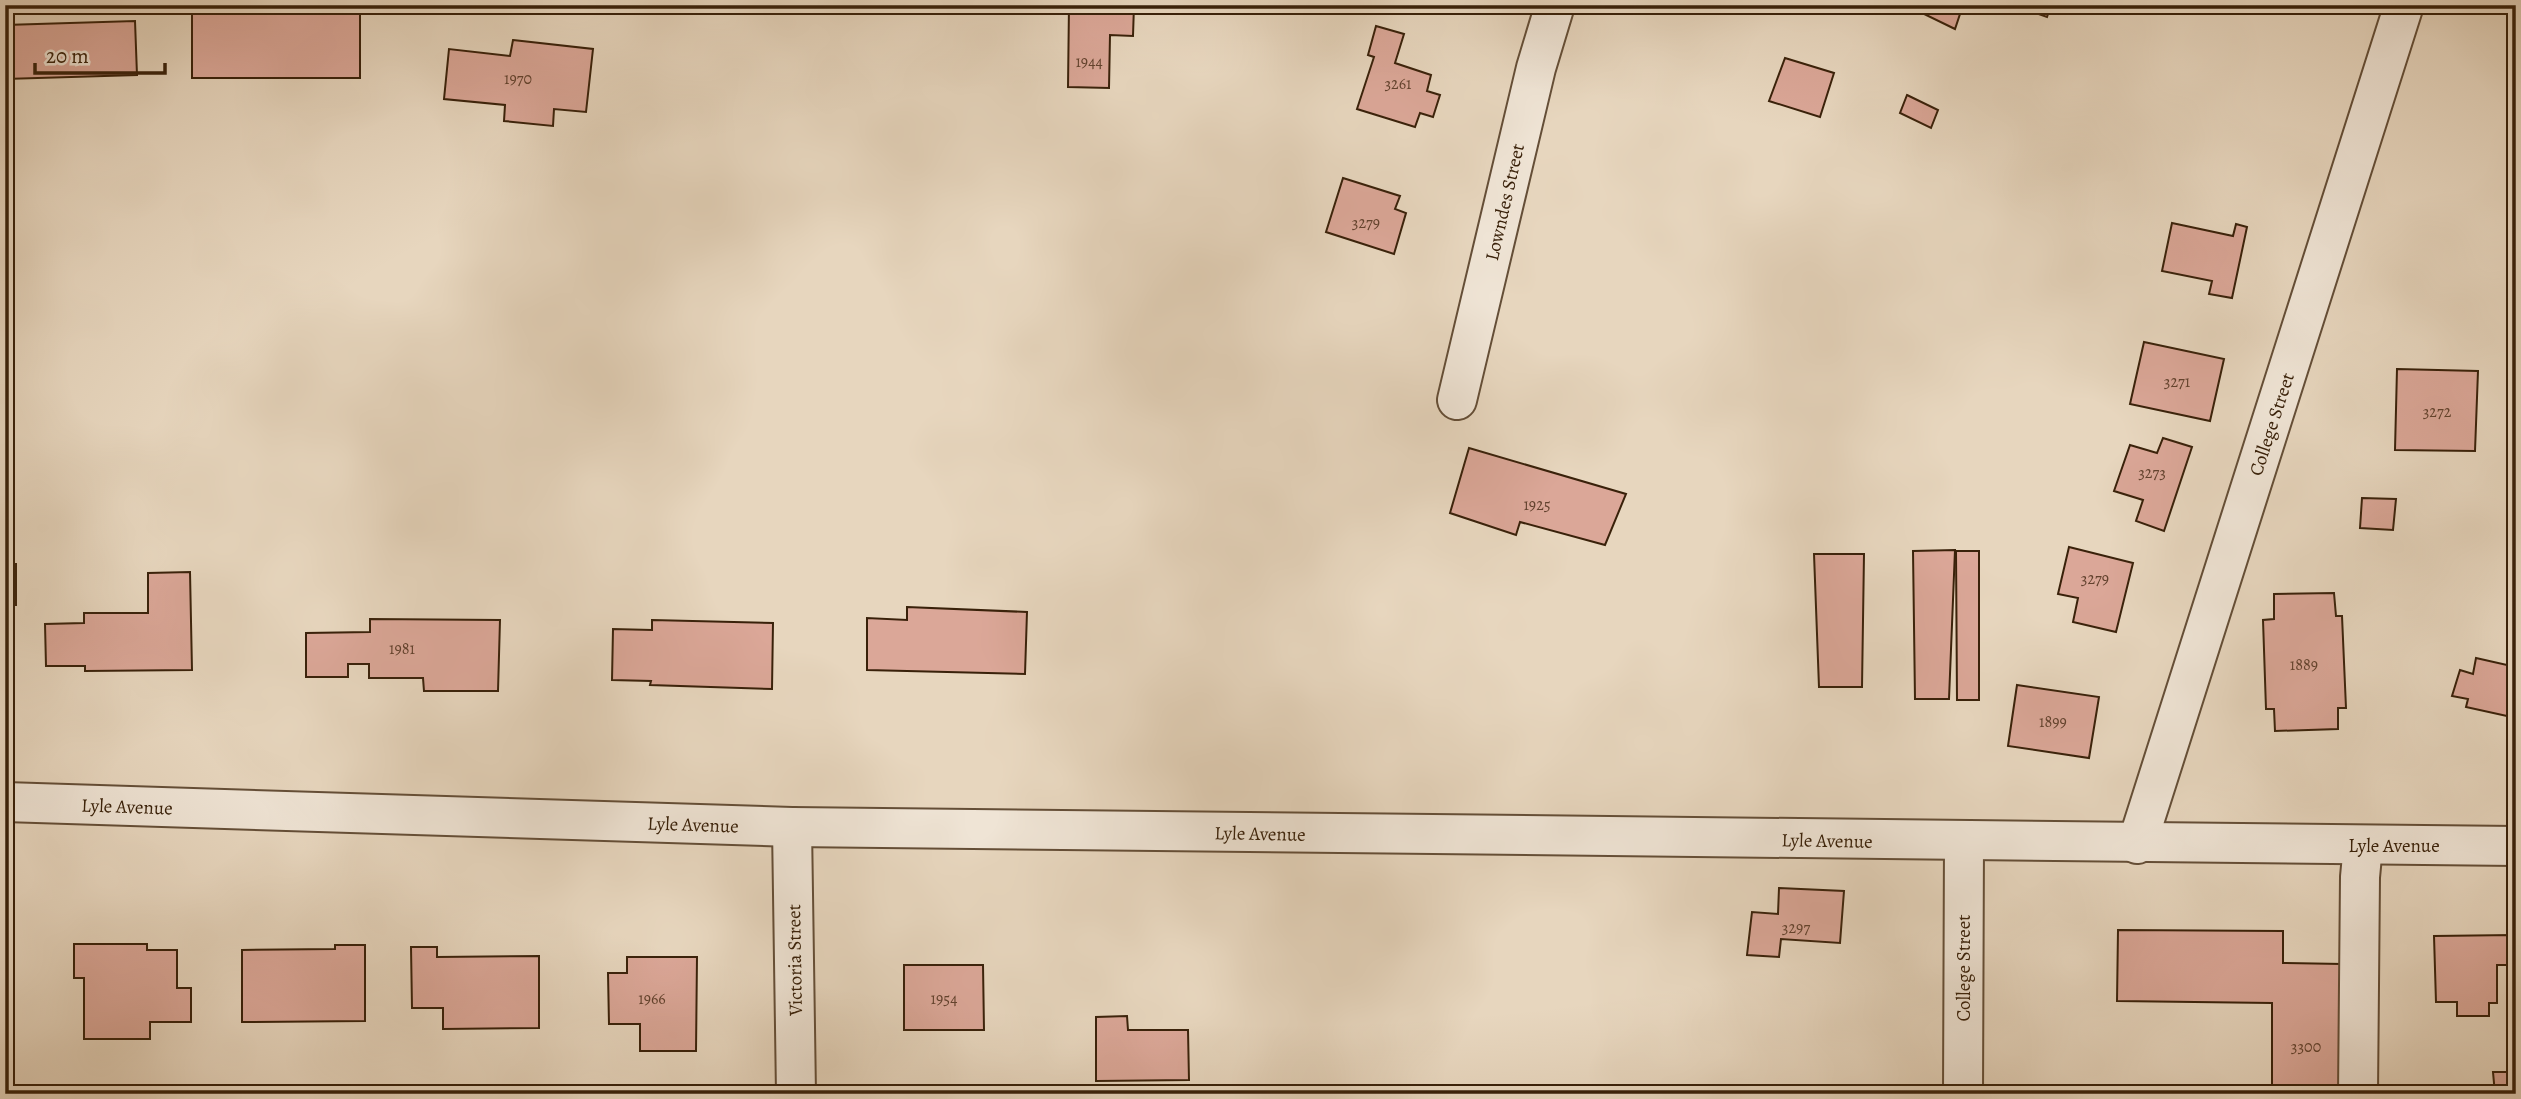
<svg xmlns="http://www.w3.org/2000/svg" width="2521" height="1099" viewBox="0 0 2521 1099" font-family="Alegreya,serif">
<rect width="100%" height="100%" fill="#e7d6be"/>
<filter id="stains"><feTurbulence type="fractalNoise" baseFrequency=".00286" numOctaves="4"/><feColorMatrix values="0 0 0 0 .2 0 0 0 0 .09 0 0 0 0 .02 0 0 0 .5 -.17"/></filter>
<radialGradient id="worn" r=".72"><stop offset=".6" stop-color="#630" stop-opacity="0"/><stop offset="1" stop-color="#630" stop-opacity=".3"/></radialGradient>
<g fill="#dba798" stroke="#39210a" stroke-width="2">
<path d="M1069 5H1134L1133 36 1110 35 1109 88 1068 87Z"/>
<path d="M1925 5H1963L1955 29 1922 13Z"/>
<path d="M2013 5H2051L2047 17Z"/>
<path d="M192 8H252V12L360 11V78H192Z"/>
<path d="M135 21 137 75 5 79V25Z"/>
<path d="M1376 26 1404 34 1395 63 1431 75 1427 91 1440 95 1433 117 1420 113 1415 127 1357 109 1374 57 1368 55Z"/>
<path d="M513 40 593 49 586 112 554 109 553 126 504 121 505 105 444 99 449 49 510 56Z"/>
<path d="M1785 58 1834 73 1820 117 1769 101Z"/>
<path d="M1907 95 1938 110 1931 128 1900 113Z"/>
<path d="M1343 178 1400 196 1395 209 1406 213 1394 254 1326 232Z"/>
<path d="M2172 223 2233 236 2236 224 2247 227 2232 298 2209 294 2212 281 2162 271Z"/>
<path d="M2144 342 2224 359 2210 421 2130 404Z"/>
<path d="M2397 369 2478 371 2475 451 2395 450Z"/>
<path d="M2163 438 2192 447 2164 531 2136 521 2143 500 2114 491 2130 445 2157 453Z"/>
<path d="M1469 448 1626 494 1605 545 1520 522 1516 535 1450 513Z"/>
<path d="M2362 498 2396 499 2393 530 2360 528Z"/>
<path d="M2069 547 2133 563 2116 632 2073 622 2078 598 2058 594Z"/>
<path d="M1955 550 1949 699H1915L1913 551Z"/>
<path d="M1956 551H1979V700H1957Z"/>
<path d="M1814 554H1864L1862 687H1819Z"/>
<rect x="5" y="564" width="11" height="41"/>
<path d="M190 572 192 670 85 671V666H46L45 624 84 623V613H148V573Z"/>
<path d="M2334 593 2336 616H2342L2346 708H2338V729L2275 731 2274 709H2266L2263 620 2274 619V594Z"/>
<path d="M907 607 1027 612 1025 674 867 670V618L907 620Z"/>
<path d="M370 619 500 620 498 691H424L423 678H369V664H348V677H306V633L370 632Z"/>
<path d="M652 620 773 623 772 689 650 685 651 681 612 680 613 629 652 630Z"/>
<path d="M2476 658 2516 667V718L2466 707 2468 699 2452 696 2460 670 2473 674Z"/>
<path d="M2017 685 2099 697 2089 758 2008 746Z"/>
<path d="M1779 888 1844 891 1840 943 1781 939 1779 957 1747 955 1752 912 1778 914Z"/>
<path d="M5 929H7L5 1013Z"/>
<path d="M2118 930 2283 931V963L2342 964 2339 1094H2066V1090L2272 1093V1003L2117 1001Z"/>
<path d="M2513 935 2514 965H2497V1003H2489V1016H2457V1002H2436L2434 936Z"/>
<path d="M74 944H147V950H177V988H191V1022H150V1039H84V978H74Z"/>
<path d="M335 945H365V1021L242 1022V950L335 949Z"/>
<path d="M411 947H437V957L539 956V1028L443 1029V1008H412Z"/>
<path d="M627 957H697L696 1051H640V1024H609L608 973H627Z"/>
<path d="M904 965H983L984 1030H904Z"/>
<path d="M1127 1016 1128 1030H1188L1189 1080 1096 1081V1017Z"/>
<path d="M2493 1072H2516V1094H2495Z"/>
<path d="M9 1088 27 1089V1094H9Z"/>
</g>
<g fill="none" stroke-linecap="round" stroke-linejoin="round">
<defs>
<g id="minor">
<path d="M1457 400 1536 68 1555 5"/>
<path d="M5 802 792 827 2516 846"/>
<path d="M792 827 796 1094"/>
<path d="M2137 844 2404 5"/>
<path d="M1963 1094 1964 842"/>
<path d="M2358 1094 2360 877 2363 845"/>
</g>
</defs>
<use href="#minor" stroke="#644e37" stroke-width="42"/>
<use href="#minor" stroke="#efe4d5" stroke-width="38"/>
</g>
<g text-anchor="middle" stroke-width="7" stroke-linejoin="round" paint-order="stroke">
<g font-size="16" fill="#62422e">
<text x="1089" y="67">1944</text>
<text x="518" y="84">1970</text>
<text x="1398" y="89">3261</text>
<text x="1366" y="228">3279</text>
<text x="2177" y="387">3271</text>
<text x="2437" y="417">3272</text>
<text x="2152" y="478">3273</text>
<text x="1537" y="510">1925</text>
<text x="2095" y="584">3279</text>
<text x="402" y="654">1981</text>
<text x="2304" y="670">1889</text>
<text x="2053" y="727">1899</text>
<text x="1796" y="933">3297</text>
<text x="652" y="1004">1966</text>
<text x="944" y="1004">1954</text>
<text x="2306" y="1052">3300</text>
</g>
<g font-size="19" fill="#39210a" stroke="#efe4d5">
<text transform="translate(1504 202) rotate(-77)" y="7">Lowndes Street</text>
<text transform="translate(2271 424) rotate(-72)" y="7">College Street</text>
<text transform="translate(127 806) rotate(2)" y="7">Lyle Avenue</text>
<text transform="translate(693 824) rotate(2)" y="7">Lyle Avenue</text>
<text transform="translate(1260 833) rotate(1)" y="7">Lyle Avenue</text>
<text transform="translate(1827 840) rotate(1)" y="7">Lyle Avenue</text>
<text x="2394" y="852">Lyle Avenue</text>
<text transform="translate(794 960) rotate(-91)" y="7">Victoria Street</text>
<text transform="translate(1963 968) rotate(-90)" y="7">College Street</text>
</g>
</g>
<rect width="2521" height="1099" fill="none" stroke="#e7d6be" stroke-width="28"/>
<rect x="7" y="7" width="2507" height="1085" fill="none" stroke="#39210a" stroke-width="3.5"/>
<rect x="14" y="14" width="2493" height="1071" fill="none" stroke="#39210a" stroke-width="2"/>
<path d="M35 63v10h130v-10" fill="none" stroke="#39210a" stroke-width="3.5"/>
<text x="46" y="63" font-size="21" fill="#39210a" stroke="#efe4d5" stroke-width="5" paint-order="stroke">20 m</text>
<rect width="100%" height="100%" filter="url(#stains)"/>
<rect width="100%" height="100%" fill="url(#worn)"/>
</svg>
